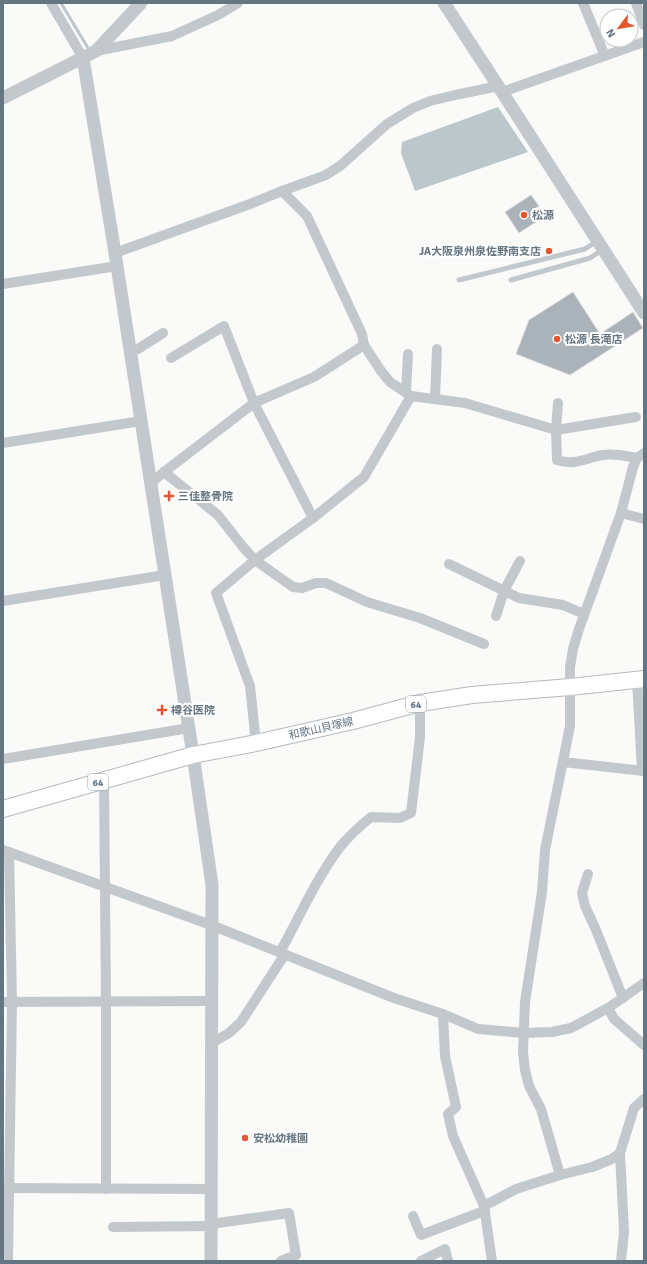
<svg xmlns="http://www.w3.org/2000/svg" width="647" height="1264" viewBox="0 0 647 1264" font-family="Signika,'Noto Sans JP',sans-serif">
<rect width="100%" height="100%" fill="#fafaf8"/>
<path fill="#bbc7cb" d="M498 107 528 152 415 191 401 153 402 142Z"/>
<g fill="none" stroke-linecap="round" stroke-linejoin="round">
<path stroke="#bbc7cb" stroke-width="3" d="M61 3 88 48"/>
</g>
<g fill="#aab3b9" stroke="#dcdcda">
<path d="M531 195 539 206 536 208 542 218 519 233 505 212Z"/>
<path d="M573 292 600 334 633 312 643 328 570 375 516 354 529 320Z"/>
</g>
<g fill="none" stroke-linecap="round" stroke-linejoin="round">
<defs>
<path id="primary" d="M3 809 193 755 256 743 353 721 420 703 472 695 570 687 644 679"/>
</defs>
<use href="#primary" stroke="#b5babe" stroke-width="18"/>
<g stroke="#c3c8cc" stroke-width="5">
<path d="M459 280 585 249 597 241"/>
<path d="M511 280 590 258 602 250"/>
</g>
<g stroke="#c3c8cc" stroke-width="10">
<path d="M51 3 83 58"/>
<path d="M583 3 605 56"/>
<path d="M636 3 644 25"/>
<path d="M96 51 172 36 218 15 238 3"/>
<path d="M502 92 644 42"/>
<path d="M282 191 307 216 362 334 364 345 381 371 390 382 411 396 465 403 556 430 557 460C576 466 585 458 603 455 614 453 625 456 637 458"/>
<path d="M115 253 250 204 282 191 326 175 340 166 387 124 413 108 430 101 455 95 499 86"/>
<path d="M3 284 117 266"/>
<path d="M130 350 138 349 163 333"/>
<path d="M171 358 224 326 254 403 313 518"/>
<path d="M406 392 408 354"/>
<path d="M435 399 437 349"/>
<path d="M558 403 556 430 636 417"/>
<path d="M3 443 141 421"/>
<path d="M164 472 218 515 243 547 255 560 293 587 302 588 316 583H326L367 602 420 618 484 644"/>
<path d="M151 483 164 472 254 403 314 377 364 345"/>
<path d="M621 513 644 519"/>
<path d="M449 564 519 598 563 605 584 614"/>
<path d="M3 601 165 575"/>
<path d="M496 616 504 591 520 561"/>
<path d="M637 680 642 771"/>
<path d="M256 743 250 686 216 593 255 560 313 518 364 477 411 396"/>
<path d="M3 759 189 728"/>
<path d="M563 762 644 771"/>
<path d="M104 781 106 1002V1189"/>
<path d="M3 850 211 925 394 998 443 1014 478 1029 524 1033 552 1032 571 1028 608 1008 644 983"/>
<path d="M588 874 582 893 585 906 596 930 623 998"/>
<path d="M280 952C299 918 316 879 340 847 349 836 360 826 371 817L400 818 411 813 420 737V703"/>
<path d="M3 1002 211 1001"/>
<path d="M608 1008 614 1019 644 1045"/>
<path d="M443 1014 445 1056 456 1107 448 1114 453 1136 484 1206 492 1261"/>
<path d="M212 1043 229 1033 241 1022 285 954"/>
<path d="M560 1175 541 1109 529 1086 525 1070 523 1052 525 1002 542 892 545 850 570 726V667L573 649 579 629 621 513 633 467 637 458 644 453"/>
<path d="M3 1188 212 1189"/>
<path d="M484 1206 516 1189 560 1175 592 1167 612 1159 620 1153"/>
<path d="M413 1216 421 1235 484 1211"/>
<path d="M211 1224 289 1213 296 1255 281 1261"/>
<path d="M113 1227 211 1226"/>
<path d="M8 1261 12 1002 9 852"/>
<path d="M421 1261 445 1249 448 1261"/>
<path d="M621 1261 624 1232 620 1153 634 1108 644 1099"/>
</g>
<g stroke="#c3c8cc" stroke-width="13">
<path d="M444 3 502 92 644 313"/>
<path d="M83 58 115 253 193 755 212 885 211 1261"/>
<path d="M3 98 96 51 141 3"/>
</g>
<use href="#primary" stroke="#fff" stroke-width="16"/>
</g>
<g fill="#e4572e" stroke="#fff" stroke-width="1.5">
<circle cx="524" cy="215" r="4"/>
<circle cx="549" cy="251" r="4"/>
<circle cx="557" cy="339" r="4"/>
<path d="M167 490h4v4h4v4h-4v4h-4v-4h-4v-4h4z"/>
<path d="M160 704h4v4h4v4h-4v4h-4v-4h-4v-4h4z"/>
<circle cx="245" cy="1138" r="4"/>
</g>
<g text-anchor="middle" stroke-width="4" stroke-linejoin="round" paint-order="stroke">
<g fill="#fff" stroke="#939fa8" stroke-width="1">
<rect x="406" y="696" width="20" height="16" rx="3"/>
<rect x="88" y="774" width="20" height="16" rx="3"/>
</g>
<g font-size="10" font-weight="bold" fill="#657683">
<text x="416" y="708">64</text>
<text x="98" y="786">64</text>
</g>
<g font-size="11" font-weight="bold" fill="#657683" stroke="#fff" text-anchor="start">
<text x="532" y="219">松源</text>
<text x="541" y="255" text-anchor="end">JA大阪泉州泉佐野南支店</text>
<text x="565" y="343">松源 長滝店</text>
<text x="178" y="500">三佳整骨院</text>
<text x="171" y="714">樽谷医院</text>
<text x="253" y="1142">安松幼稚園</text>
</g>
<g font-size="11" fill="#657683" stroke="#fff">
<text transform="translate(321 728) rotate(-13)" y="4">和歌山貝塚線</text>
</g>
</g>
<rect width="647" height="1264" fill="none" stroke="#657683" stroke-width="8"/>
<g transform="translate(619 28) rotate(238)"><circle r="19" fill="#ffffff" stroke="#c1c8cd"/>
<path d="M0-3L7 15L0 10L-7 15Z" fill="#e4572e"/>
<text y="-6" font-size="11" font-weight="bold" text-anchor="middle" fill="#657683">N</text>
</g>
</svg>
